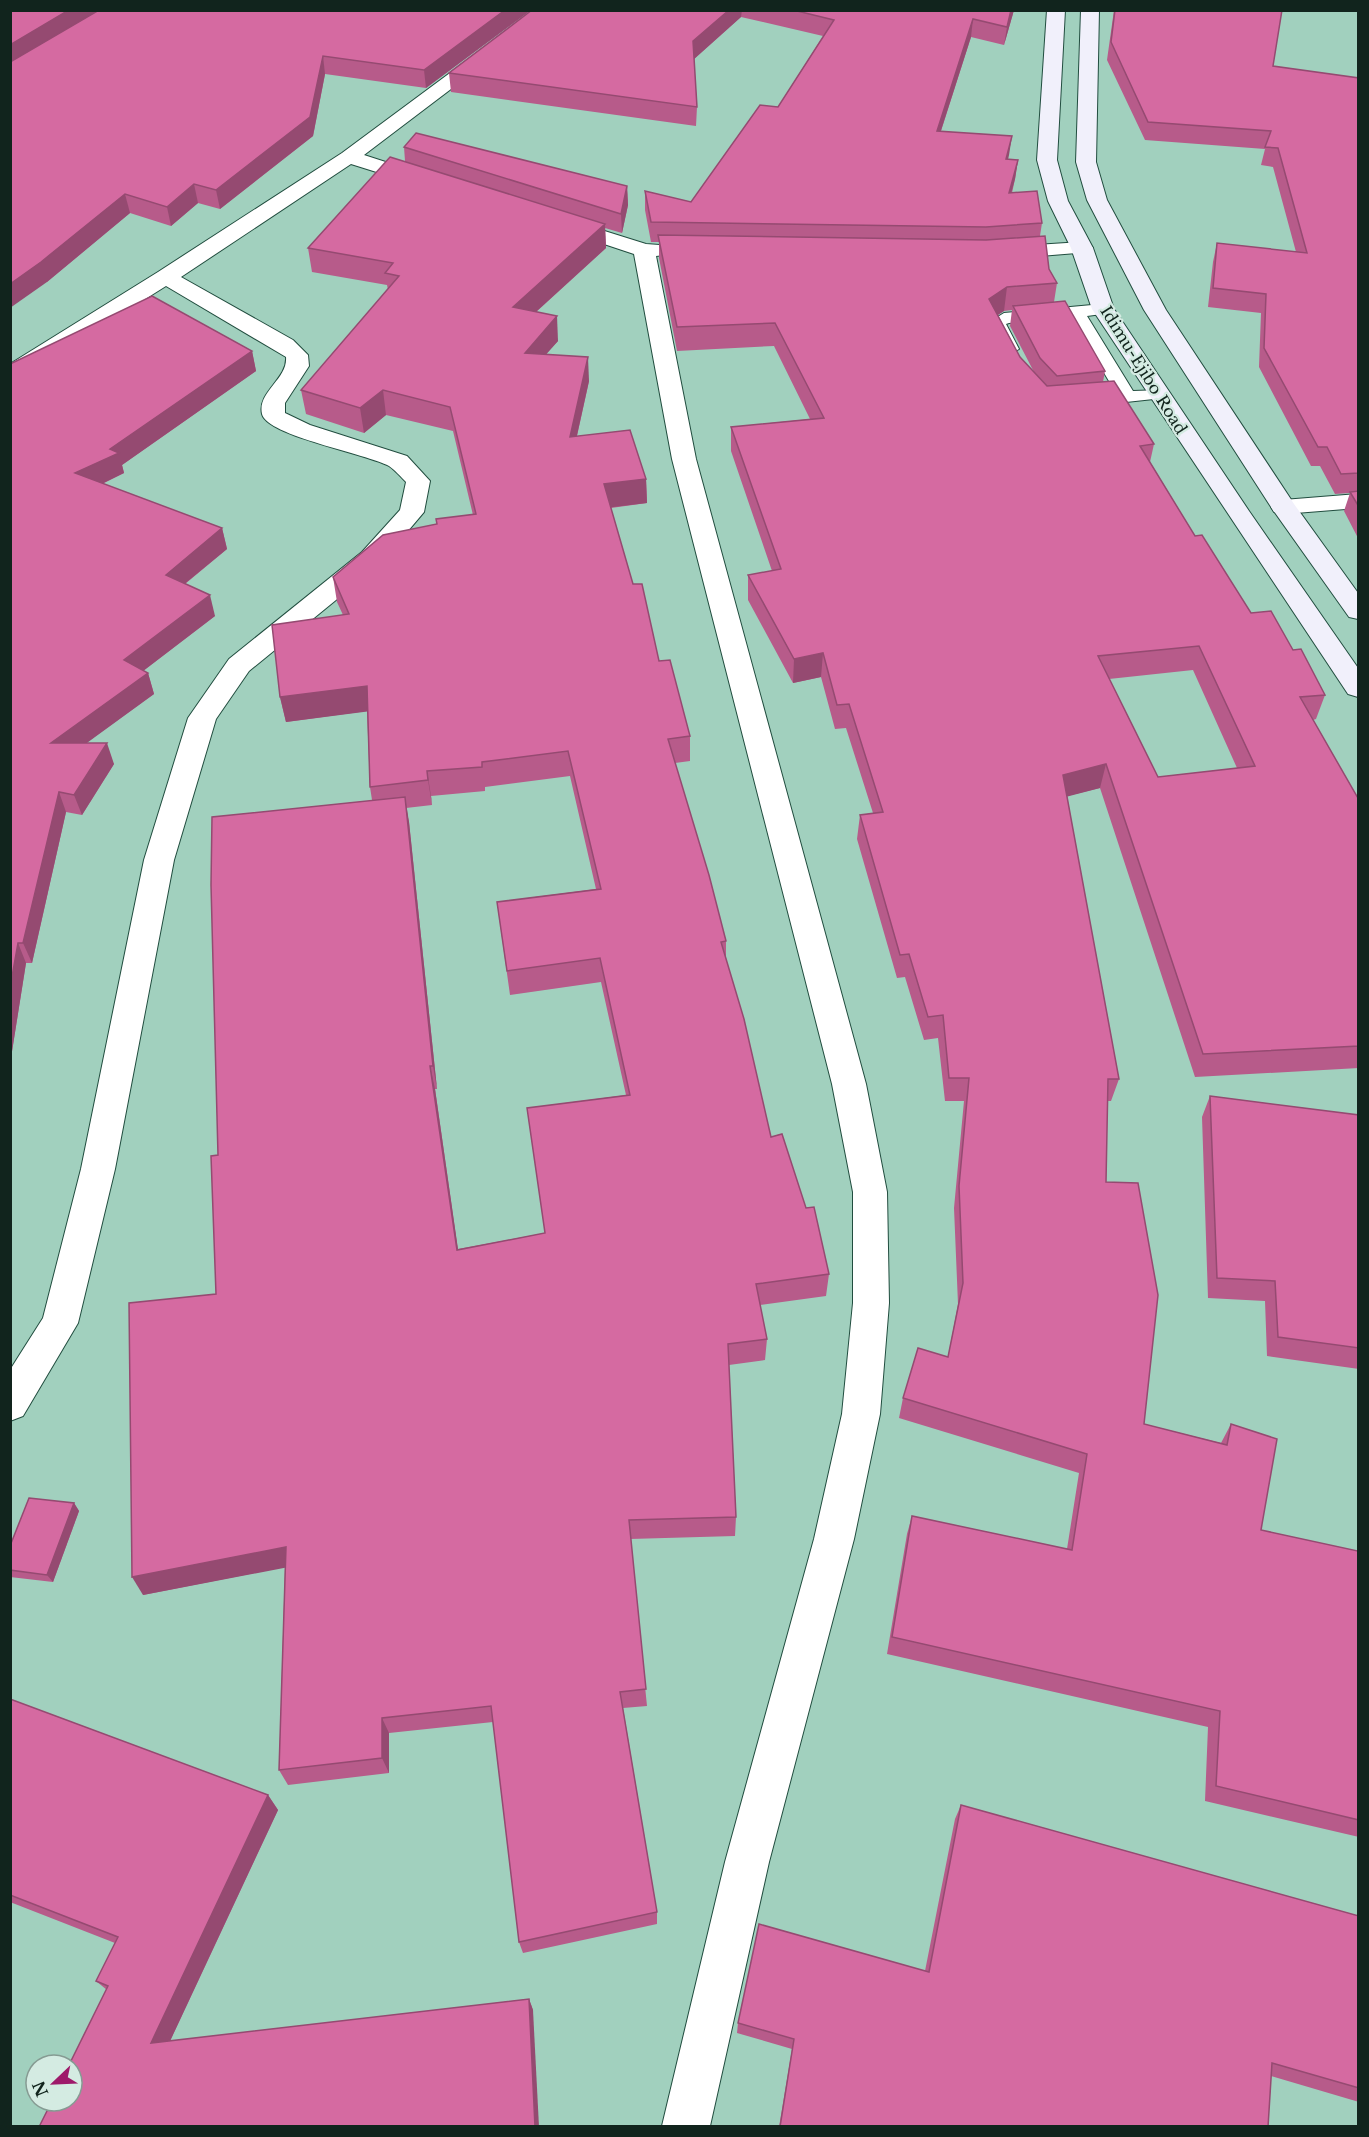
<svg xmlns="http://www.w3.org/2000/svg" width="1369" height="2137" viewBox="0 0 1369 2137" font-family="'Libre Baskerville',serif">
<rect width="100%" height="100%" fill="#a1d0be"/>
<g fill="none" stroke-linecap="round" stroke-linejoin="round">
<defs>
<path id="lane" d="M1103 304 1111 309 1109 313 1087 316 1133 391 1163 390 1166 394 1163 398 1089 406 1083 405 1080 401 1083 397 1116 393 1071 317 1009 323 1006 324 1019 349 1010 354 1001 349 988 323 1004 313Z"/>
<g id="street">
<path d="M535 10H555L364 155 432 177 435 181 432 185H418L351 164 181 277 293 340 308 355 309 366 285 403V413L310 425 407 456 430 481 424 512 380 564 249 671 216 719 174 860 115 1169 78 1323 23 1416 10 1421V1370L43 1318 81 1169 144 860 188 718 229 659 362 552 400 510 406 482C401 477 395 470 389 466 368 454 267 436 262 414 257 392 288 379 286 357L166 286 18 379 10 381V364L158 272 342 153Z"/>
<path d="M563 218 646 244 673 246 677 250 673 254 656 256 696 459 866 1084 887 1192 889 1303 880 1414 854 1539 769 1862 710 2126H662L725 1862 814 1539 842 1414 853 1303V1192L832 1084 672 459 634 254 556 228 553 224 556 220Z"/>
<path d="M1082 242 1089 244 1093 248 1089 252 1003 259 996 257 992 253 996 249 1003 247Z"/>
<path d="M1358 494V508L1283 514 1274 512 1271 507 1274 502 1283 500Z"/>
</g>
<g id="secondary">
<path d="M1047 10H1065L1057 160 1068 201 1093 248 1114 309 1249 511 1358 668V697L1348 694 1092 309 1071 248 1048 201 1037 160Z"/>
<path d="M1081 10H1099L1096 162 1107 200 1166 310 1294 504 1358 593V619L1349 617 1271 507 1144 310 1087 200 1076 162Z"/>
</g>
</defs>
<use href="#lane" stroke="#214d3f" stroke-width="2"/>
<use href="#street" stroke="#214d3f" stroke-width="2"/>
<use href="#secondary" stroke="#214d3f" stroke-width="2"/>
<use href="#lane" fill="#fff" fill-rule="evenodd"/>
<use href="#street" fill="#fff" fill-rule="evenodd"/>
<use href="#secondary" fill="#f1f0fb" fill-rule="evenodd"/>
</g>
<g fill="#b75b8a" fill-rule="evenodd">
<path d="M10 10H531L426 88 325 74 313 136 220 209 198 203 171 226 130 213 47 282Z"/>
<path d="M532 10H1014L1004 45 971 37 941 131 1008 159 1018 160 1015 179 1012 193 1042 223 1040 236 1049 269 1057 283 1054 302 1105 371 1103 382 1154 444 1150 462 1195 536 1251 613 1293 650 1325 695 1316 719 1313 720 1359 800V1068L1195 1077 1100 788 1067 796 1119 1079 1111 1101H1107L1106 1182 1144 1424 1221 1443 1231 1424 1261 1530 1359 1632V1837L1205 1801 1208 1727 887 1654 907 1534 912 1516 1067 1549 1079 1473 899 1418 903 1398 948 1357 958 1304 954 1208 964 1101H945L938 1038 924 1040 905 977 897 978 857 839 860 815 873 813 846 728 835 729 821 677 793 683 748 600V575L772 571 731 451V427L810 419 774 346 677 351 659 258V242H651L645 210V191L691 202 778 107 823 36 741 17 694 59 697 107 696 126 451 92 449 73ZM1012 310 1010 326 1034 372 1020 357 998 315 1004 311ZM1193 670 1237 768 1158 777 1109 679Z"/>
<path d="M1114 10H1282L1273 66 1359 78V540L1344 511 1350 493 1335 494 1320 466H1311L1259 367 1261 313 1208 307 1213 262 1217 243 1296 252 1273 167 1261 165 1265 149 1145 140 1107 60Z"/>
<path d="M404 147 627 186 628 205 622 233 605 228 606 248 536 312 558 341 546 354 589 381 577 436 646 479 647 503 611 508 633 584 659 661 690 736V761L675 763 726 941V958L771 1137 806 1208 829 1274 826 1296 760 1305 767 1339 765 1360 729 1365 736 1517 735 1536 630 1539 647 1706 623 1708 657 1912V1924L523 1953 519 1942 493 1722 389 1733V1773L288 1785 279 1770 285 1567 143 1595 216 1294 218 1155 372 800 370 787 367 711 286 722 280 697 343 615 337 602 333 577 437 524 473 515 453 431 386 415 364 433 306 414 301 390 388 290 387 285 312 272 308 248 405 161ZM570 776 596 889 497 902 510 995 601 982 626 1095 527 1108 545 1233 458 1249 435 1089H437L409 822 406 808 432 805 431 796 485 791V787Z"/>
<path d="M252 351 256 371 122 465 124 473 102 484 222 528 227 549 185 584 215 616 143 671 148 673 154 694 86 743 114 764 82 815 66 812 32 963H26L10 1064V364Z"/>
<path d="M1210 1096 1359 1115V1369L1267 1356 1265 1301 1208 1298 1202 1117Z"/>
<path d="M74 1503 79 1511 53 1582 10 1577V1546Z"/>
<path d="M10 1699 268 1795 278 1810 170 2041 529 1999 533 2010 39 2127 107 1990 96 1981 115 1943 10 1902Z"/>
<path d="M961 1805 1359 1916V2102L1271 2076 1268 2127H779L792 2049 737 2033 738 2023 925 1971 955 1819Z"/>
</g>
<g fill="#954a71">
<path d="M69 10H104L10 66V45Z"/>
<path d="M505 10H531L426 88 424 70Z"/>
<path d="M729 10H742L741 17 693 60V41Z"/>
<path d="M1011 10H1014L1004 45 1007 27Z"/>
<path d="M973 19 971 37 935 149 937 131Z"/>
<path d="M323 56 325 74 313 136 220 209 216 190Z"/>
<path d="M1012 136 1009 155 1004 178 1006 159Z"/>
<path d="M1018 160 1015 179 1006 212 1009 193Z"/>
<path d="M194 184 198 203 171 226 167 207Z"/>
<path d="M627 186 628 205 622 233 621 214Z"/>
<path d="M125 194 130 213 47 282 10 308V284Z"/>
<path d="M605 224 606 248 515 331 513 307Z"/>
<path d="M1007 287 1004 311 986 322 989 299Z"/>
<path d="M557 316 558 341 526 377 525 353Z"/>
<path d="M252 351 256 371 122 465 124 473 81 494 75 473Z"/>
<path d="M588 357 589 381 571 462 570 437Z"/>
<path d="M383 390 386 415 364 433 360 408Z"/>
<path d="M646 479 647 503 605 508 604 484Z"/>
<path d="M222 528 227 549 171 595 166 575Z"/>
<path d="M210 595 215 616 130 681 124 660Z"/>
<path d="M823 653 821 677 793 683 794 659Z"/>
<path d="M148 673 154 694 58 764 51 743Z"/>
<path d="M367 686 371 711 286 722 280 697Z"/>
<path d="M107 743 114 764 82 815 74 795Z"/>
<path d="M1106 764 1100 788 1058 799 1063 775Z"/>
<path d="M427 771 431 796 432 805 428 780Z"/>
<path d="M59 792 66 812 32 963 23 943Z"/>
<path d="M405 797 409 822 437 1089 433 1066Z"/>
<path d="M18 943 26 963 10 1064V988Z"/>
<path d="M430 1066 435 1089 461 1271 457 1250Z"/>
<path d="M74 1503 79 1511 53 1582 47 1575Z"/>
<path d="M286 1547 294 1566 143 1595 132 1577Z"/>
<path d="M382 1718 389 1733V1773L382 1758Z"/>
<path d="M268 1795 278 1810 164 2054 151 2043Z"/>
<path d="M529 1999 533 2010 539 2127H535Z"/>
</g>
<g fill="#d56aa1" stroke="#954a71" stroke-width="1.5" fill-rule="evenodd">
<path d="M10 10H69L10 45Z"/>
<path d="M99 10H505L424 70 323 56 310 117 216 190 194 184 167 207 125 194 41 262 10 284V62Z"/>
<path d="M532 10H729L693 41 697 107 449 73Z"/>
<path d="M793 10H1011L1007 27 973 19 937 131 1012 136 1006 159 1018 160 1009 193 1037 191 1042 223 986 227 651 222 645 191 691 202 760 105 778 107 834 20Z"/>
<path d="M1115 10H1282L1273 66 1359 78V473L1341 474 1327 447H1318L1264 348 1266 294 1213 288 1217 243 1307 253 1278 148 1265 147 1271 131 1148 122 1111 42Z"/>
<path d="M416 133 627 186 621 214 404 147Z"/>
<path d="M390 157 605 224 513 307 557 316 525 353 588 357 570 437 630 430 646 479 604 484 633 584H642L659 661 670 660 690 736 668 739 709 875 726 941 721 942 744 1019 771 1137 782 1134 806 1208 814 1207 829 1274 756 1284 767 1339 728 1344 736 1517 629 1520 646 1689 620 1692 657 1912 519 1942 491 1706 382 1718V1758L279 1770 286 1547 132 1577 129 1303 216 1294 211 1156 218 1155 211 885 212 817 405 797 433 1066H430L457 1250 545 1233 527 1108 630 1095 600 958 507 971 497 902 601 889 568 751 482 762V767L427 771 428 780 370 787 367 686 280 697 272 625 349 614 333 577 383 535 437 524 436 519 476 514 450 407 383 390 360 408 301 390 399 276 385 273 393 263 308 248Z"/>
<path d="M658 235 986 240 1045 236 1049 269 1057 283 1007 287 989 299 1020 357 1047 386 1114 381 1154 444 1140 446 1195 536 1202 535 1251 613 1271 611 1293 650 1301 649 1325 695 1300 697 1359 800V1046L1203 1054 1106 764 1063 775 1119 1079H1108L1106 1182 1138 1183 1158 1295 1144 1424 1227 1445 1231 1424 1277 1439 1261 1530 1358 1551 1359 1820 1216 1786 1220 1711 892 1637 912 1516 1072 1550 1087 1454 903 1398 918 1348 948 1357 963 1283 959 1186 969 1078H949L943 1015 928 1017 909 954 900 955 860 815 883 812 849 704 837 705 823 653 794 659 748 575 781 569 731 427 824 418 775 323 677 327ZM1199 646 1255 766 1158 777 1098 656Z"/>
<path d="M152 296 252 351 110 449 119 453 75 473 222 528 166 575 210 595 124 660 148 673 51 743H107L74 795 59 792 23 943H18L10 988V364Z"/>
<path d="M1065 301 1105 371 1057 376 1040 358 1013 306Z"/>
<path d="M1359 491V507L1350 492Z"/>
<path d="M1210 1096 1359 1115V1348L1278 1337 1275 1281 1217 1278Z"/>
<path d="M29 1498 74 1503 47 1575 10 1570V1546Z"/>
<path d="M10 1699 268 1795 151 2043 529 1999 535 2127H39L52 2101H72V2065H69L108 1986 96 1981 118 1937 10 1895Z"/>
<path d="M961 1805 1359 1916V2088L1272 2063 1268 2127H780L794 2039 738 2023 759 1924 929 1972Z"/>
</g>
<g text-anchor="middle" stroke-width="4.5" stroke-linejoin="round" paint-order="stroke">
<g font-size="16" fill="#11241d" stroke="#d4ebe2">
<text transform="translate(1144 370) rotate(58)" y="6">Idimu-Ejibo Road</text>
</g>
</g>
<rect width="1369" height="2137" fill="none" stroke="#11241d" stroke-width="24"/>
<g transform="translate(54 2083) rotate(247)"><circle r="28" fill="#d4ebe2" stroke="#869b93" stroke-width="1.5"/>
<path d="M0-4.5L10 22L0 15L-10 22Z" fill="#9e196a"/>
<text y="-9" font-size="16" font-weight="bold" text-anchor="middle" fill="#11241d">N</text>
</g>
</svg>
